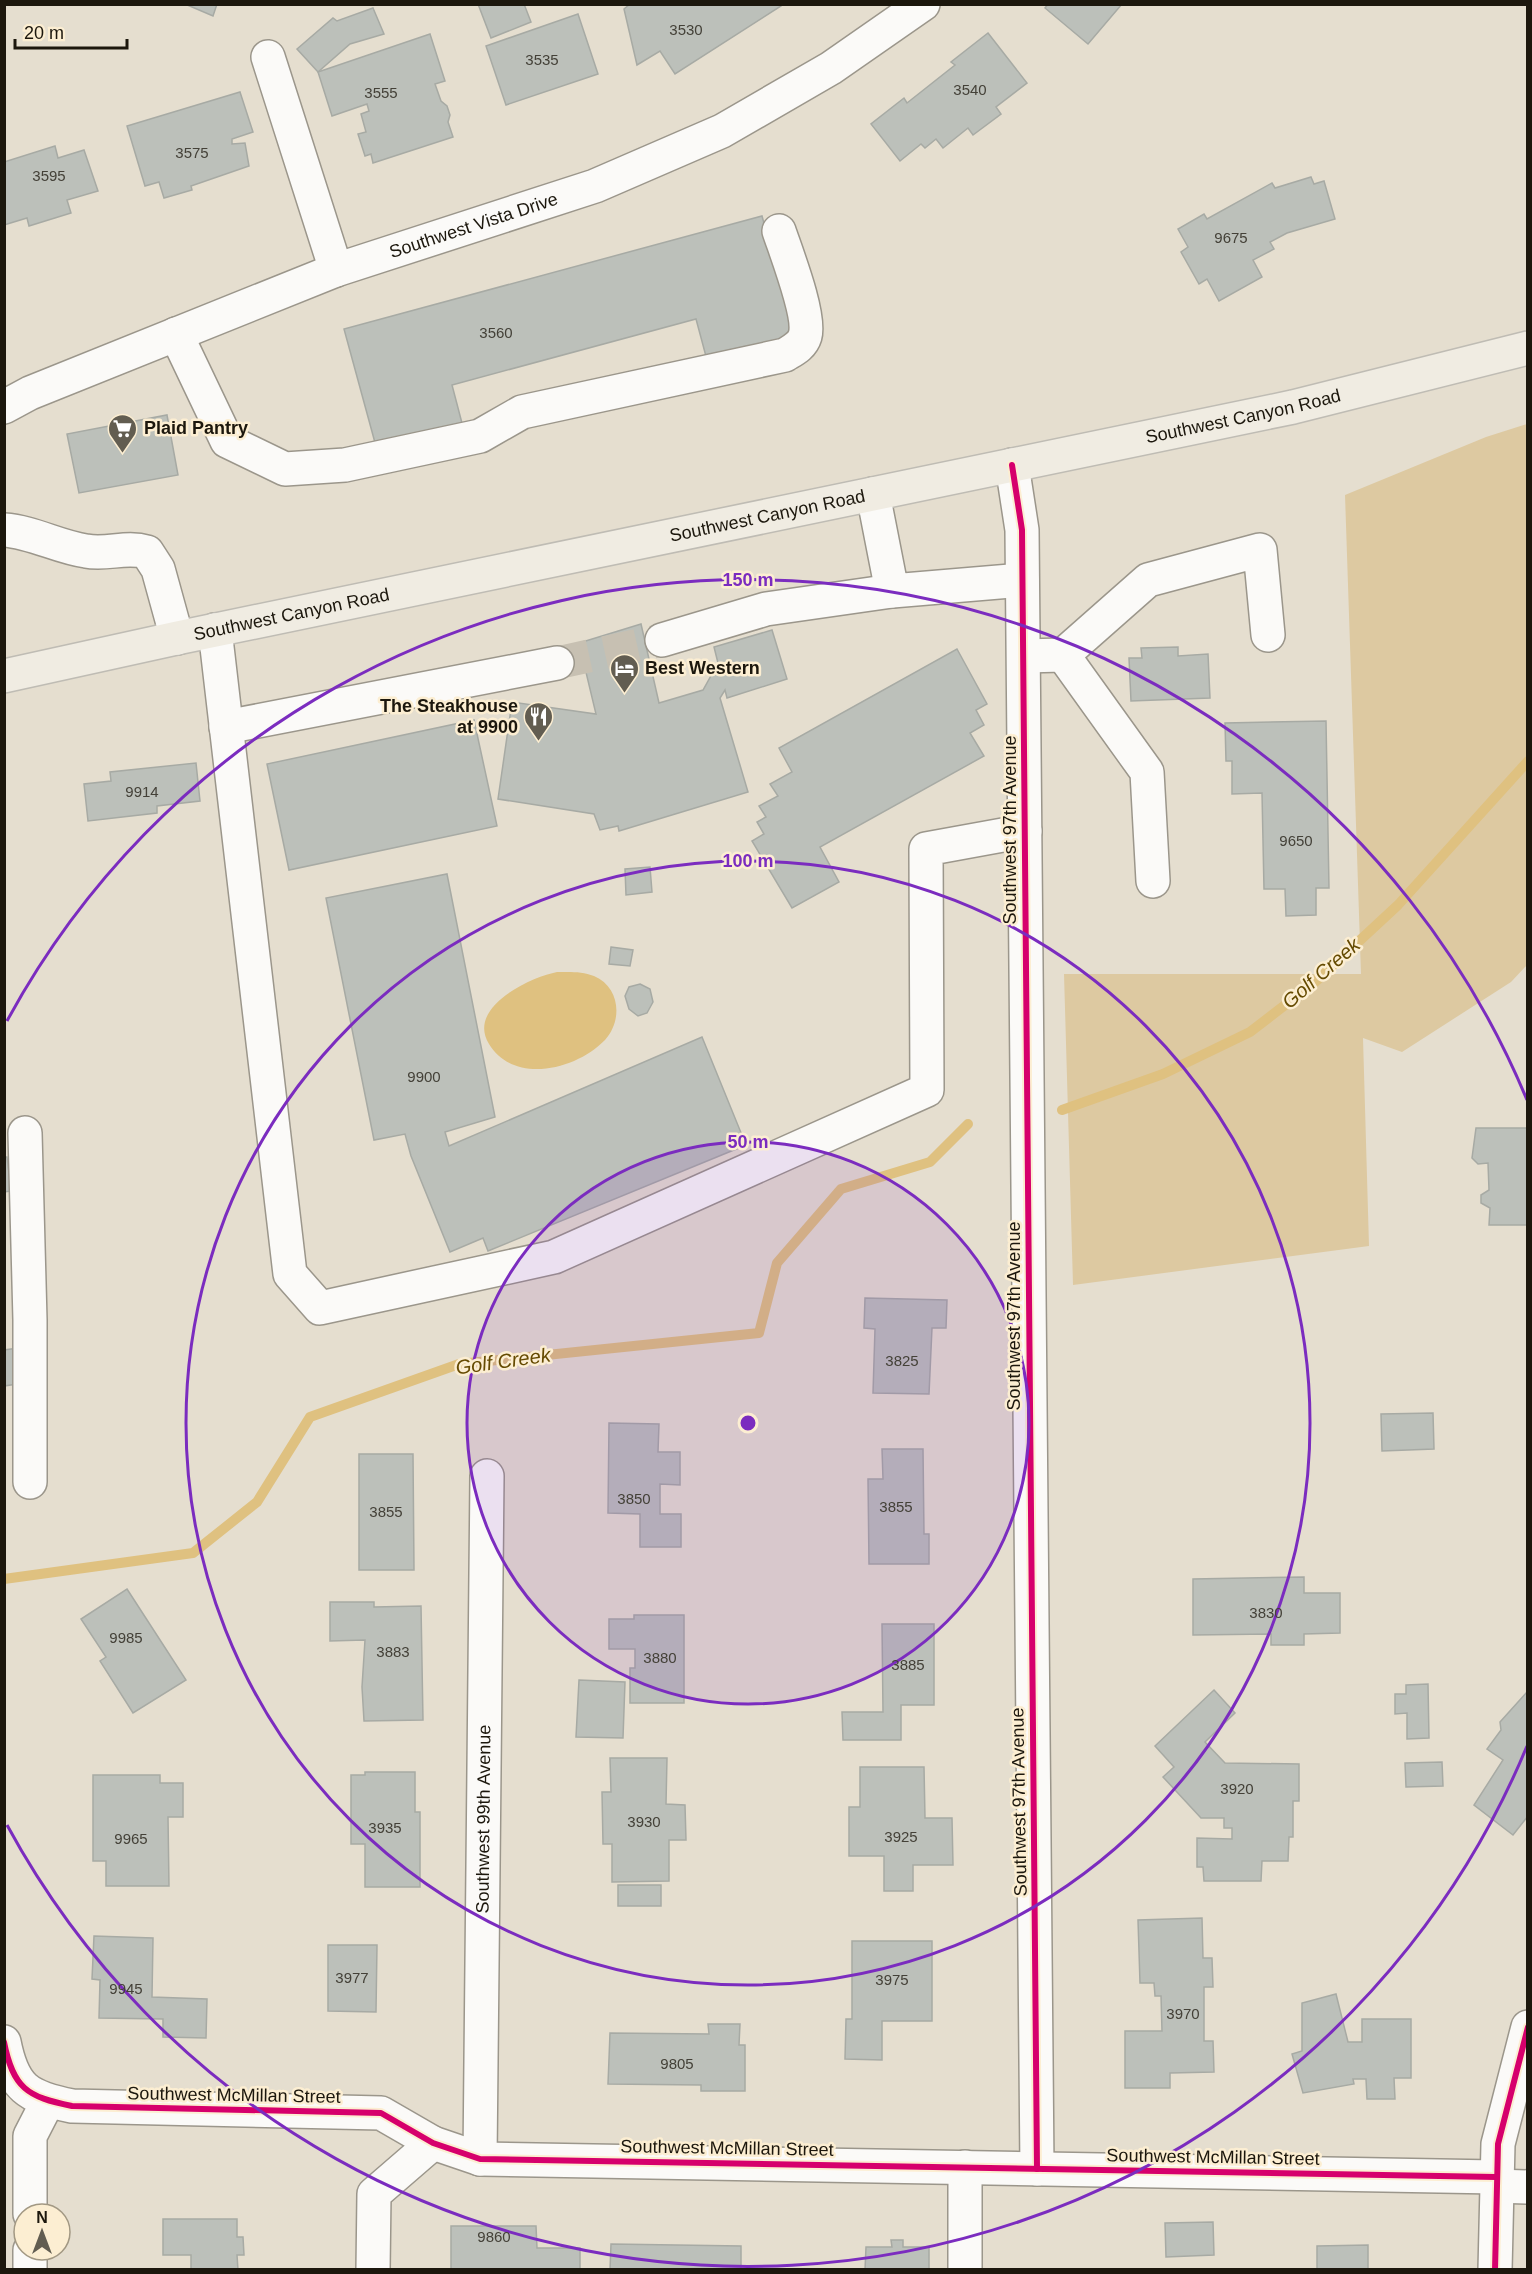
<svg xmlns="http://www.w3.org/2000/svg" width="1532" height="2274" viewBox="0 0 1532 2274" font-family="Helvetica,sans-serif">
<rect width="100%" height="100%" fill="#e5decf"/>
<path fill="#ddc9a1" d="M1527 424V965L1511 982 1402 1052 1363 1038 1369 1246 1073 1285 1064 974H1361L1345 495 1486 437Z"/>
<path fill="#dfc180" d="M557 972C569 972 582 971 594 976 620 987 623 1020 605 1040 576 1070 514 1085 489 1044 466 1007 531 977 557 972Z"/>
<g fill="none" stroke-linecap="round" stroke-linejoin="round">
<g stroke="#dfc180" stroke-width="10">
<path d="M1062 1110 1163 1074 1250 1032 1315 982 1398 905 1528 761"/>
<path d="M4 1579 193 1553 257 1502 310 1417 459 1364 759 1333 777 1263 841 1189 930 1162 968 1124"/>
</g>
</g>
<g fill="#bcc0ba" stroke="#a7aaa4" stroke-width="1.5">
<path d="M185 4H217L213 16Z"/>
<path d="M478 4H524L531 22 491 38Z"/>
<path d="M630 4H780L781 6 675 74 660 51 637 65 624 9Z"/>
<path d="M1048 4H1122L1088 44 1045 8Z"/>
<path d="M373 8 384 34 350 44 318 72 297 49 333 18 337 21Z"/>
<path d="M578 14 598 74 506 105 486 46Z"/>
<path d="M988 33 1027 83 996 107 1001 114 973 135 968 128 943 148 936 139 925 148 921 144 900 161 871 124 904 98 907 103 955 65 951 62Z"/>
<path d="M430 34 445 81 435 84 441 101 447 106 450 115 448 122 453 137 373 163 371 154 365 156 358 134 366 132 361 114 369 111 367 104 332 116 318 72Z"/>
<path d="M240 92 253 132 232 139V144L245 143 249 166 191 186 192 190 164 198 159 182 145 186 127 126Z"/>
<path d="M55 146 58 158 84 150 98 191 67 200 71 213 29 226 27 218 4 225V162Z"/>
<path d="M1311 177 1314 184 1324 181 1335 219 1287 233 1270 242 1274 249 1253 260 1262 277 1219 301 1207 279 1199 284 1181 252 1188 247 1178 229 1204 214 1207 219 1272 183 1275 188Z"/>
<path d="M762 216 795 337 707 360 696 319 452 385 463 427 377 450 344 329Z"/>
<path d="M167 415 178 475 79 493 67 434Z"/>
<path d="M641 624 659 703 703 690 718 663 714 647 772 630 787 679 727 698 725 690 720 698 748 792 619 831 618 826 600 830 594 814 498 799 512 702 596 714 579 643Z"/>
<path d="M1178 647V656L1208 654 1210 698 1131 701 1129 658H1142L1141 648Z"/>
<path d="M957 649 987 704 976 710 984 725 970 733 984 756 820 847 839 882 792 908 752 841 764 834 757 822 766 817 759 806 778 796 770 784 792 772 779 748Z"/>
<path d="M474 720 497 826 289 870 267 764Z"/>
<path d="M1326 721 1329 888H1316V915L1286 916 1285 889H1264L1262 793 1232 794V761H1226L1225 723Z"/>
<path d="M196 763 200 801 157 806V813L88 821 84 784 111 781 110 772Z"/>
<path d="M650 867 652 892 626 895 625 869Z"/>
<path d="M447 874 495 1117 445 1132 449 1146 702 1037 746 1145 488 1251 483 1238 450 1252 411 1156 405 1134 374 1140 326 898Z"/>
<path d="M611 947 633 950 630 966 609 964Z"/>
<path d="M640 984 650 989 653 1002 647 1013 638 1016 629 1009 625 996 629 987Z"/>
<path d="M1476 1128H1528V1225H1489L1490 1208 1481 1203V1195L1489 1190 1488 1163 1478 1164 1472 1158Z"/>
<path d="M4 1157H7L11 1191 4 1192Z"/>
<path d="M865 1298 947 1300 946 1328H932L929 1394 873 1393 875 1329 864 1328Z"/>
<path d="M18 1348 23 1383 4 1386V1350Z"/>
<path d="M1433 1413 1434 1449 1382 1451 1381 1414Z"/>
<path d="M609 1423 659 1424 658 1452H680V1485L660 1484V1514H681V1547H640V1514L608 1513Z"/>
<path d="M882 1449H923L924 1534H929V1564H869L868 1479H883Z"/>
<path d="M359 1454H413L414 1570H359Z"/>
<path d="M1304 1577V1593H1340V1633L1304 1634V1645H1271V1634L1193 1635V1579Z"/>
<path d="M127 1589 186 1680 133 1713 100 1661 106 1657 81 1619Z"/>
<path d="M330 1602H374V1607L421 1606 423 1720 364 1721 362 1687 365 1640 330 1641Z"/>
<path d="M634 1615H684V1703H630V1668H635V1649H609V1619H634Z"/>
<path d="M882 1624H934V1705H901V1740H843L842 1712H883Z"/>
<path d="M579 1680 625 1682 623 1738 576 1737Z"/>
<path d="M1428 1684 1429 1738 1407 1739V1713L1395 1714V1694H1406V1685Z"/>
<path d="M1214 1690 1235 1713 1205 1742 1225 1763 1299 1764V1801H1293V1837H1289L1288 1861H1262L1261 1881H1204L1203 1867H1197V1838L1232 1839V1828H1224V1818H1201L1163 1777 1174 1767 1155 1746Z"/>
<path d="M1527 1692 1528 1816 1513 1835 1474 1805 1503 1760 1487 1749 1501 1730 1500 1722Z"/>
<path d="M610 1758H667L666 1804 685 1805 686 1840H669V1881L612 1882V1844H603L602 1792H611Z"/>
<path d="M1442 1762 1443 1786 1406 1787 1405 1763Z"/>
<path d="M860 1767H924L925 1818H952L953 1865H913V1891H884V1856H849V1807H860Z"/>
<path d="M365 1772H415V1812H420V1887H365V1844H351V1775H365Z"/>
<path d="M93 1775H160V1783H183V1817H168L169 1886H106V1861H93Z"/>
<rect x="618" y="1885" width="43" height="21"/>
<path d="M1202 1918 1203 1958H1212L1213 1987H1204V2041H1213L1214 2072 1170 2073V2088H1125V2031H1162L1161 1996H1155L1154 1983H1140L1138 1920Z"/>
<path d="M94 1936 153 1938 152 1997 207 1999 206 2038 163 2037V2019L99 2018 100 1980 92 1979Z"/>
<path d="M852 1941H932V2021H882V2060L845 2059 846 2019H852Z"/>
<path d="M328 1945H377L376 2012 328 2011Z"/>
<path d="M1336 1994 1348 2042H1362V2019H1411V2078H1394L1395 2099H1367L1366 2079H1353L1354 2084 1303 2093 1292 2054 1302 2051V2003Z"/>
<path d="M708 2024H740L739 2045H745V2091H701V2085L608 2084 610 2033 709 2034Z"/>
<path d="M163 2219H237V2237H243L244 2255H237L238 2270H191V2255H163Z"/>
<path d="M1213 2222 1214 2255 1166 2257 1165 2223Z"/>
<path d="M451 2226H536L537 2248H580V2270H451Z"/>
<path d="M891 2240H903V2247H929V2270H865L866 2247H892Z"/>
<path d="M611 2244 741 2246V2270H610Z"/>
<path d="M1368 2245V2270H1317V2246Z"/>
</g>
<g fill="none" stroke-linecap="round" stroke-linejoin="round">
<path stroke="#c7c0b2" stroke-width="33" stroke-dasharray="33 16" stroke-linecap="butt" d="M557 663 662 640"/>
<defs>
<g id="minor">
<path d="M268 57 336 270"/>
<path d="M176 334 227 441 285 469 345 465 480 436 522 412 785 355C793 350 802 346 805 336 811 316 786 252 779 231"/>
<path id="s1" d="M4 407 30 393 336 270 595 186 722 131 831 68 923 4"/>
<path d="M1012 465 1022 530 1037 2169"/>
<path d="M873 494 892 591 1022 580"/>
<path d="M4 530C33 532 58 547 86 551 107 555 126 546 147 552L158 569 177 638"/>
<path d="M215 630 290 1274 320 1308 554 1257 927 1090 926 849 1025 831"/>
<path d="M662 640 766 609 892 591"/>
<path d="M1063 655 1147 772 1153 881"/>
<path d="M1024 656 1063 655 1148 580 1260 550 1268 635"/>
<path d="M226 727 557 663"/>
<path d="M25 1133 30 1320V1482"/>
<path d="M4 2042C13 2088 27 2097 72 2106L381 2113 433 2143 480 2159 1496 2177"/>
<path id="s2" d="M480 2159 487 1476"/>
<path d="M965 2167V2270"/>
<path d="M1496 2186 1528 2187"/>
<path d="M30 2214V2136L48 2101"/>
<path d="M30 2250V2270"/>
<path d="M373 2270 374 2194 433 2143"/>
<path d="M1495 2270 1498 2144 1528 2027"/>
</g>
<g id="major">
<path id="s3" d="M4 676 177 638 1293 407 1528 348"/>
</g>
</defs>
<use href="#minor" stroke="#9b968b" stroke-width="36"/>
<use href="#major" stroke="#bfbcb4" stroke-width="36"/>
<use href="#minor" stroke="#fbfaf8" stroke-width="33"/>
<use href="#major" stroke="#f0ece2" stroke-width="33"/>
<defs>
<g id="cycleway">
<path d="M1012 465 1022 530 1037 2169"/>
<path d="M4 2042C13 2088 27 2097 72 2106L381 2113 433 2143 480 2159 1496 2177"/>
<path d="M1495 2270 1498 2144 1528 2027"/>
</g>
</defs>
<use href="#cycleway" stroke="#fceed2" stroke-width="10"/>
<use href="#cycleway" stroke="#d6006c" stroke-width="6"/>
</g>
<circle cx="748" cy="1423" r="281" fill="#7b2cbf" fill-opacity=".12"/>
<g fill="none" stroke="#7b2cbf" stroke-width="3">
<circle cx="748" cy="1423" r="281"/>
<circle cx="748" cy="1423" r="562"/>
<path d="M1527 1746A843 843 0 0 1 7 1825M7 1021A843 843 0 0 1 1527 1100"/>
</g>
<defs>
<symbol id="supermarket-pin" viewBox="-11 -11 22 30"><path d="M0 17L-7.5 6A9.5 9.5 0 1 1 7.5 6Z" fill="#625d51" stroke="#fceed2"/><path d="M-6-5.5h2.5l.6 2H6L4.5 2H-2.5L-4.4-4H-6ZM-1.5 3.2a1.3 1.3 0 1 0 .1 0ZM3 3.2a1.3 1.3 0 1 0 .1 0Z" fill="#fff"/></symbol>
<symbol id="hotel-pin" viewBox="-11 -11 22 30"><path d="M0 17L-7.5 6A9.5 9.5 0 1 1 7.5 6Z" fill="#625d51" stroke="#fceed2"/><path d="M-6-4.5h1.5V1H6V5H4.5V3h-9V5H-6ZM-4 0a1.8 1.8 0 1 1 3.6 0ZM.5 0V-2.5h3Q6-2.5 6 0Z" fill="#fff"/></symbol>
<symbol id="restaurant-pin" viewBox="-11 -11 22 30"><path d="M0 17L-7.5 6A9.5 9.5 0 1 1 7.5 6Z" fill="#625d51" stroke="#fceed2"/><path d="M-5-6h1v4h1v-4h1v4h1v-4h1v5L-1.5 .5V6h-2V.5L-5-1ZM5-6V6H3V1.5H1.5Q1.5-4 5-6Z" fill="#fff"/></symbol>
</defs>
<g fill-rule="evenodd">
<use href="#supermarket-pin" x="106" y="412" width="33" height="45"/>
<use href="#hotel-pin" x="608" y="652" width="33" height="45"/>
<use href="#restaurant-pin" x="522" y="700" width="33" height="45"/>
</g>
<g text-anchor="middle" stroke-width="5" stroke-linejoin="round" paint-order="stroke">
<g font-size="15" fill="#444138">
<text x="686" y="35">3530</text>
<text x="542" y="65">3535</text>
<text x="970" y="95">3540</text>
<text x="381" y="98">3555</text>
<text x="192" y="158">3575</text>
<text x="49" y="181">3595</text>
<text x="1231" y="243">9675</text>
<text x="496" y="338">3560</text>
<text x="142" y="797">9914</text>
<text x="1296" y="846">9650</text>
<text x="424" y="1082">9900</text>
<text x="902" y="1366">3825</text>
<text x="634" y="1504">3850</text>
<text x="896" y="1512">3855</text>
<text x="386" y="1517">3855</text>
<text x="1266" y="1618">3830</text>
<text x="126" y="1643">9985</text>
<text x="393" y="1657">3883</text>
<text x="660" y="1663">3880</text>
<text x="908" y="1670">3885</text>
<text x="1237" y="1794">3920</text>
<text x="644" y="1827">3930</text>
<text x="385" y="1833">3935</text>
<text x="901" y="1842">3925</text>
<text x="131" y="1844">9965</text>
<text x="352" y="1983">3977</text>
<text x="892" y="1985">3975</text>
<text x="126" y="1994">9945</text>
<text x="1183" y="2019">3970</text>
<text x="677" y="2069">9805</text>
<text x="494" y="2242">9860</text>
</g>
<g font-size="18" fill="#1c170d" stroke="#fceed2">
<text dy="6" stroke="none"><textPath href="#s1" startOffset="504">Southwest Vista Drive</textPath></text>
<text dy="6" stroke="none"><textPath href="#s3" startOffset="1266">Southwest Canyon Road</textPath></text>
<text dy="6" stroke="none"><textPath href="#s3" startOffset="780">Southwest Canyon Road</textPath></text>
<text dy="6" stroke="none"><textPath href="#s3" startOffset="294">Southwest Canyon Road</textPath></text>
<text transform="translate(1010 830) rotate(-90)" y="6">Southwest 97th Avenue</text>
<text transform="translate(1014 1316) rotate(-90)" y="6">Southwest 97th Avenue</text>
<text transform="translate(1019 1802) rotate(-91)" y="6">Southwest 97th Avenue</text>
<text dy="6" stroke="none"><textPath href="#s2" startOffset="340">Southwest 99th Avenue</textPath></text>
<text transform="translate(234 2095) rotate(1)" y="6">Southwest McMillan Street</text>
<text transform="translate(727 2148) rotate(1)" y="6">Southwest McMillan Street</text>
<text transform="translate(1213 2157) rotate(1)" y="6">Southwest McMillan Street</text>
</g>
<g font-size="18" font-weight="bold" fill="#1c170d" stroke="#fceed2" text-anchor="start">
<text x="144" y="434">Plaid Pantry</text>
<text x="645" y="674">Best Western</text>
<text x="518" y="712" text-anchor="end">The Steakhouse<tspan x="518" dy="21">at 9900</tspan></text>
</g>
<g font-size="20" font-style="italic" fill="#654a01" stroke="#fceed2">
<text transform="translate(1321 973) rotate(-41)" y="7">Golf Creek</text>
<text transform="translate(503 1361) rotate(-8)" y="7">Golf Creek</text>
</g>
</g>
<circle cx="748" cy="1423" r="9" fill="#7b2cbf" stroke="#fceed2" stroke-width="3"/>
<g font-size="18" text-anchor="middle" font-weight="bold" fill="#7b2cbf" stroke="#fceed2" stroke-width="5" stroke-linejoin="round" paint-order="stroke">
<text x="748" y="586">150 m</text>
<text x="748" y="867">100 m</text>
<text x="748" y="1148">50 m</text>
</g>
<rect width="1532" height="2274" fill="none" stroke="#1c170d" stroke-width="12"/>
<g transform="translate(42 2232)"><circle r="28" fill="#fceed2" stroke="#a29883" stroke-width="1.5"/>
<path d="M0-4.5L10 22L0 15L-10 22Z" fill="#625d51"/>
<text y="-9" font-size="16" font-weight="bold" text-anchor="middle" fill="#1c170d">N</text>
</g>
<path d="M15 39v9h112v-9" fill="none" stroke="#1c170d" stroke-width="3"/>
<text x="24" y="39" font-size="18" fill="#1c170d" stroke="#fceed2" stroke-width="4.5" paint-order="stroke">20 m</text>
</svg>
